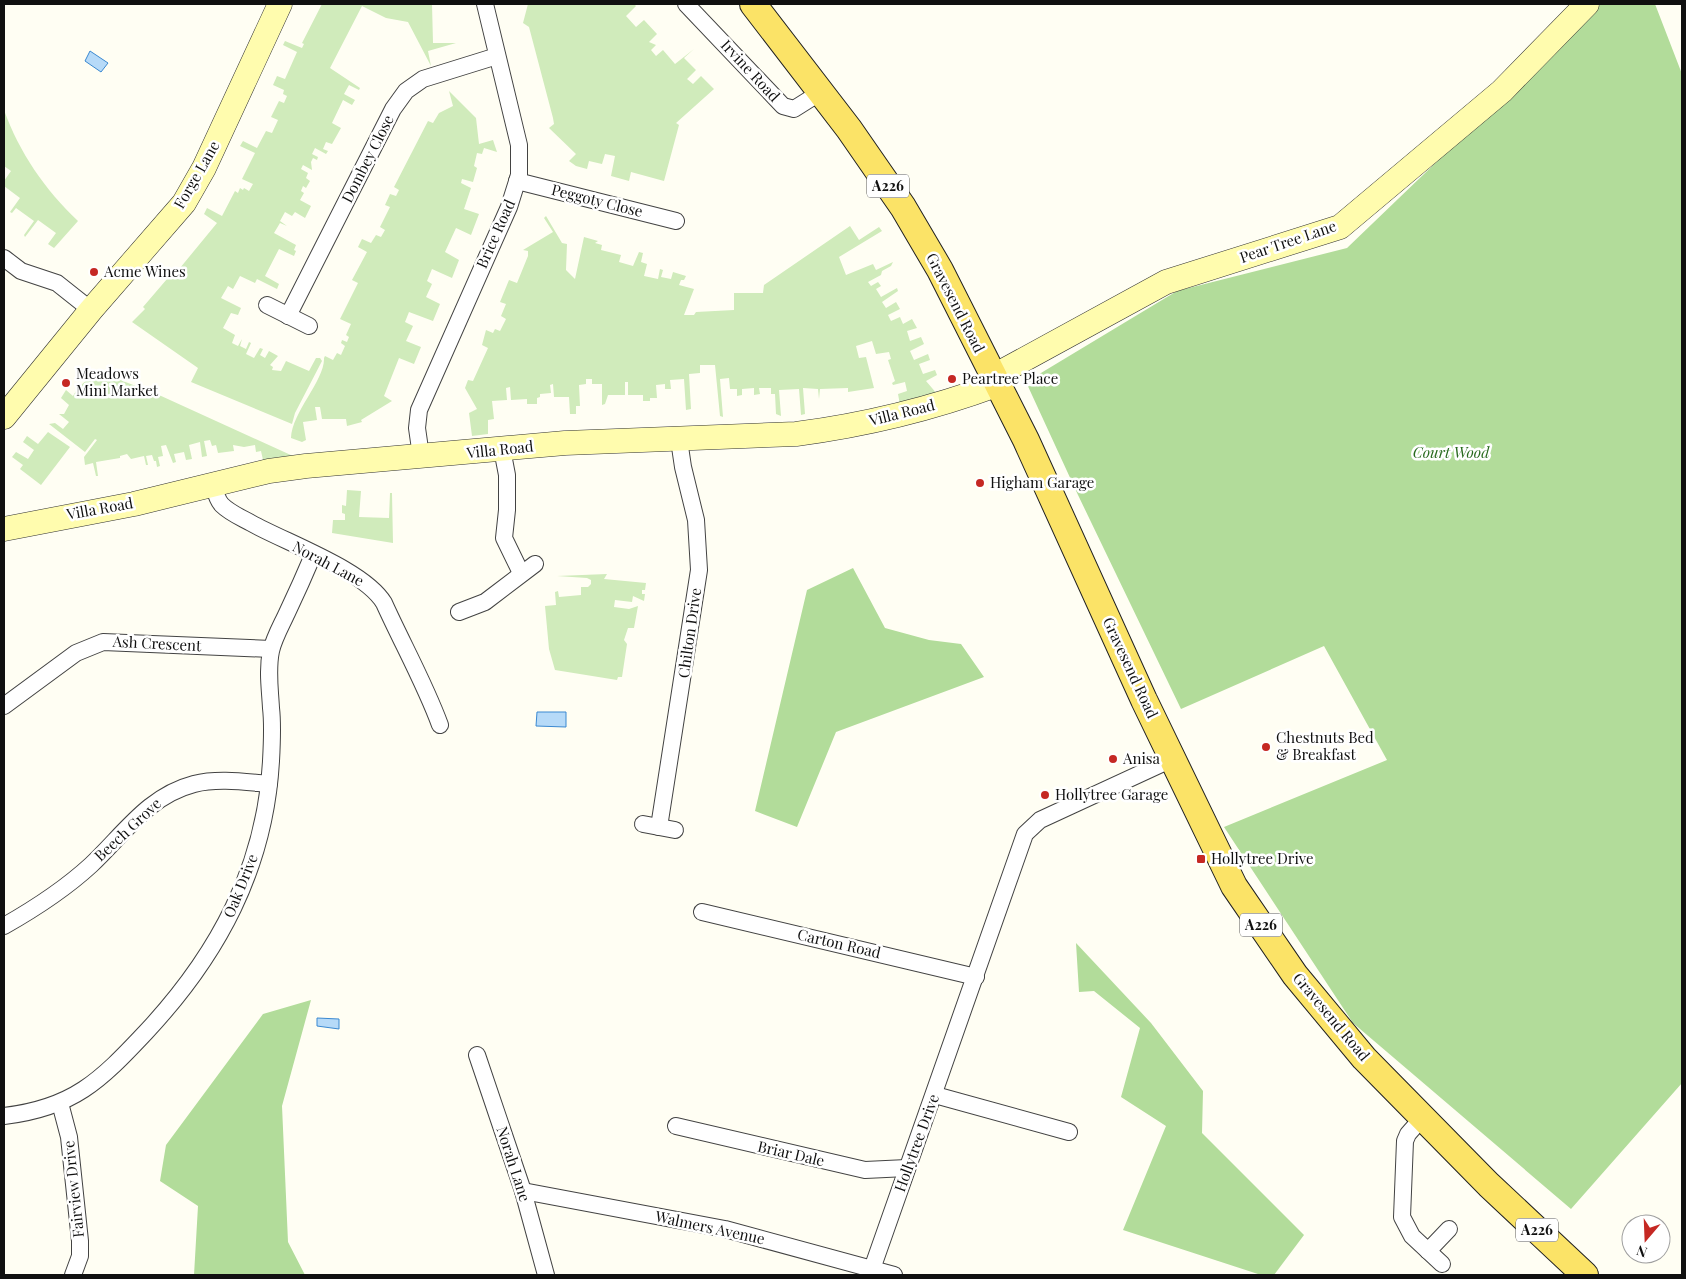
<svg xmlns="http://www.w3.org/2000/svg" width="1686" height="1279" viewBox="0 0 1686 1279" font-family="'Playfair Display',serif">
<rect width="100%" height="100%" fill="#fffef3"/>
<g fill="#d0ebbb">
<path d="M322 4H432L433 43H456L428 51 431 66 408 22 386 18 362 6 330 68 360 88 359 90 349 85 344 94 355 100 352 105 343 100 332 123 341 128 332 144 326 142 323 149 328 151 326 154 315 148 312 154 318 157 317 160 313 158 311 162 312 170 303 165 301 169 308 173 306 178 310 181 306 188 303 186 301 191 304 193 300 200 311 206 305 218 295 212 292 216 285 212 280 221 287 226 280 223 274 233 296 245 294 250 296 251 294 256 279 249 265 276 279 284 277 289 257 279 255 283 240 276 233 289 228 286 221 298 241 308 238 315 231 313 223 328 235 335 232 343 238 346 242 339 240 346 246 349 249 342 251 343 246 354 254 358 260 348 263 349 260 355 265 358 269 351 278 356 270 365 273 367 272 370 281 371 286 361 309 371 316 358H320L322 361 295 413 292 424 191 382 198 368 132 322 145 309 143 307 167 279H171L174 274 180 278 185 273 180 268 217 223 204 214 207 208 222 216 235 191 238 193 240 188 243 190 244 188 249 191 253 184 242 179 255 153 240 146 243 141 257 148 266 131 272 133 278 120 271 117 279 101 284 103 287 96 283 94 284 90 273 85 277 76 285 79 297 52 283 45 285 41 302 48 304 44 302 43Z"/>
<path d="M528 4H634L636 6 626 16 636 27 644 20 657 34 649 42 656 45 651 50 656 56 663 50 675 64 694 49 684 58 696 70 687 79 693 84 701 76 714 89 676 123 679 125 664 181 631 172 629 181 611 176 615 156 605 154 602 164 589 161 587 169 576 166 569 161 576 154 549 128 554 124 553 118 529 27 523 23Z"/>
<path d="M449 91 476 118 479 144 493 140 497 152 484 148 482 154 477 153 474 166 477 168 473 182 462 179 461 183 471 188 464 209 479 214 471 235 456 228 445 252 459 260 452 278 432 269 427 281 432 284 426 297 440 304 433 321 409 312 405 322 413 326 406 341 421 347 414 364 399 358 384 396 392 401 361 420 362 422 347 426 346 419H322L320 407H315L317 420 303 422 306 440 302 442 291 438C292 412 325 380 324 358L325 356 333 360 337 353 341 355 345 346 341 343 342 340 347 342 349 337 346 335 351 324 340 319 358 283 352 280 367 252 358 247 362 239 371 243 376 235 381 237 385 230 380 227 390 207 385 205 390 194 396 196 399 190 394 187 428 121 433 123 439 113 453 106Z"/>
<path d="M4 110C19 152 45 190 78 221L54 248 48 244 56 233 38 220 25 237 24 235 34 221 16 208 12 213 10 212 20 198 4 186V181L11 171 4 166Z"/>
<path d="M546 216 562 243 567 244 566 270 575 279 584 237 598 241 595 243 602 245 601 250 621 255 619 262 633 266 639 252 643 253 641 262 647 264 644 276 658 279 660 269 663 270 661 277 671 279 673 272 686 276 684 280H681L679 285 694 289 684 315H694L696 312 734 310V293H763L764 285 850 226 859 240 879 227 882 231 839 257 846 275 873 264 876 270 893 262 891 266 882 271 881 275 868 282 871 286 878 282 881 286 876 289 881 297 897 288 898 291 882 302 886 308 896 302 900 309 888 315 891 321 900 317 903 324 912 319 917 328 907 331 910 341 921 337 924 344 910 351 914 360 928 354 930 360 919 364 923 374 935 370 937 375 926 381 938 395 900 405 898 394 907 391 905 382 893 385 892 383 895 381 888 360 891 359 889 352 876 354 872 341 856 346 859 358 866 357 874 388 848 392V388L820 389 819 399 818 389 803 388 805 414 801 415 799 389 779 390 781 416 776 414 775 394H771V388H759L760 394 754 395V388L742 389V395L737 396V389H730L729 378 720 379 723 417 720 416 715 365H700V373L689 374 691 409 686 410 684 379 670 380 671 389H665V384L656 385 657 398H650V401H643V395H628V382H625V395H608L605 404 602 405V384H592V379H586V384L579 385 580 406H576V414H570L569 397H554L553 384 550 385 551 393 540 394V397L537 398V404H527V399L511 400 510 387 506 388 507 400 492 401 494 419 488 420V434L472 436 469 413 477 409 465 388 468 380 473 381 488 348 482 345 486 330 493 333 495 329 500 331 506 319 501 316 506 304 500 302 509 280 517 283 528 256V251L523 250 553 232 544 218Z"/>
<path d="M92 369 159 395 293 456 263 460 261 451 256 452 255 445 244 447 233 445 234 451 218 453 216 445 212 446 210 440 204 441 207 456 202 457 200 442 189 445 192 459 186 460 184 452 174 454 176 462 173 463 166 445 161 446 163 456 158 457 160 466 157 467 156 461H154L152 455 146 456 148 465H146L144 456 131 459 127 454 120 456V458L96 462 98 476H96L93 463 85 465 84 457 97 440 95 439 85 452 49 424 55 423 63 429 69 422 59 414H64L69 405 61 398 66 390 73 396 76 391 81 394 84 390 80 386 90 377Z"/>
<path d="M48 432 70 447 41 485 20 469 23 465 12 457 16 452 28 459 34 450 23 442 27 436 38 444Z"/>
<path d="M347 490 361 491 359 517 389 518 390 493H392L393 543 332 533 333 520H345V514L342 513V505L346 506Z"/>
<path d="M607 574 604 579 646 583 645 590H642V594H645L644 601 633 596 632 602 615 600 614 607 629 609 638 606 634 628H628L624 640 627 644 622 677H618L617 680 555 670 549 649 545 606 556 605 555 592 558 591 559 597 581 595V587H588L591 584V580L587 578 557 576Z"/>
</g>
<g fill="#b2dc9a">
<path d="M1601 4H1655L1682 74V1083L1571 1209 1353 1023 1224 827 1387 760 1324 646 1181 709 1078 495 1026 382 1177 291 1347 248Z"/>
<path d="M853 568 885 628 929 640 961 644 984 677 836 732 797 827 755 811 807 590Z"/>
<path d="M1076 943 1151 1023 1203 1091 1202 1133 1304 1235 1274 1275H1261L1123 1230 1166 1126 1121 1097 1140 1028 1094 991 1079 992Z"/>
<path d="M311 1000 282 1106 288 1242 305 1275H194L198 1206 160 1181 166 1145 263 1014Z"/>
</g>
<g fill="#b6daf8" stroke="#3b89d1">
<path d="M90 51 108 63 101 72 85 61Z"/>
<path d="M537 712H566V727L536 726Z"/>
<path d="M317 1018 339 1019V1029L317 1026Z"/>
</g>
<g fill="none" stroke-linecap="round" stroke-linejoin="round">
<defs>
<g id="street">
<path d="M686 4 783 106 794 109 821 92"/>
<path d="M517 181 676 221"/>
<path d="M4 258 21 271 57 283 91 310"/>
<path d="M267 305 309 326"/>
<path d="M288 316 393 109 406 91 423 79 497 56"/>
<path d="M502 449 507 475V510L504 538 521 573"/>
<path d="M421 456 417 428 419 410 509 207 519 175V145L485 4"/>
<path d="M213 484C215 491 217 500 222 505 230 513 242 518 251 523 287 543 364 570 384 603 402 643 425 684 440 725"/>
<path d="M459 612 485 602 535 564"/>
<path d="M4 706 76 653 103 642 271 649"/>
<path d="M643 824 675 830"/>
<path d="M659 827 699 570 696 520 683 467 679 440"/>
<path d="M702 912 976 977"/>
<path d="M4 926C34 909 66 888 91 865 124 834 148 796 194 784 218 778 245 782 269 784"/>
<path d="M477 1055 523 1191 546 1275"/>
<path d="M935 1095 1069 1132"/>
<path d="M60 1103 69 1137 80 1241V1256L73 1275"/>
<path d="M4 1116C73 1108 100 1081 146 1032 218 955 265 868 271 761 272 743 273 725 271 708 270 689 267 670 271 651 274 638 281 626 287 613 296 594 305 574 313 555"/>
<path d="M1423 1117 1408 1134 1405 1141 1402 1217 1412 1236 1442 1264"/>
<path d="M676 1126 865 1170 907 1168"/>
<path d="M523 1191 725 1229 894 1275"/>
<path d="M1428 1251 1449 1229"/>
<path d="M872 1269 1025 834 1040 820 1172 759"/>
</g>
<g id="secondary">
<path d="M992 377 1166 282 1340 227 1502 91 1587 4"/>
<path d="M4 417 91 310 184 203 204 168 280 4"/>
<path d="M4 529 134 504 269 471 306 466 565 443 796 434C865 425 931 409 996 385"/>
</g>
<path id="primary" d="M753 4 849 129 903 207 940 270 1026 440 1144 700 1234 886 1295 975 1364 1058 1489 1185 1585 1275"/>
</defs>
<use href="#street" stroke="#434343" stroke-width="18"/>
<use href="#secondary" stroke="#323232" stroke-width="25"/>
<use href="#primary" stroke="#212121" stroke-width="28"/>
<use href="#street" stroke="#fff" stroke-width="16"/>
<use href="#secondary" stroke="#fffcae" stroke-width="24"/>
<use href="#primary" stroke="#fbe367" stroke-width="26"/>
</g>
<g fill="#c52823" stroke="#fff" stroke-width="2">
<circle cx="94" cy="272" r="5"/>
<circle cx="952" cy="379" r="5"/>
<circle cx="66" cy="383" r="5"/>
<circle cx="980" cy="483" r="5"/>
<circle cx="1266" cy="747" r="5"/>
<circle cx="1113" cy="759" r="5"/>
<circle cx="1045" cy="795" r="5"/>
<rect x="1196" y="854" width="10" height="10" rx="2.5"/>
</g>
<g text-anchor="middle" stroke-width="5" stroke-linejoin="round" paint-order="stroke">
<g fill="#fff" stroke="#585858" stroke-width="1">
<rect x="867" y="174.5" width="42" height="23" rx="4"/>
<rect x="1240" y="913.5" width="42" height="23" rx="4"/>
<rect x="1516" y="1218.5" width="42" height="23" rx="4"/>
</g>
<g font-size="14" font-weight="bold" fill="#101010">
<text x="888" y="191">A226</text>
<text x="1261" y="930">A226</text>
<text x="1537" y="1235">A226</text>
</g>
<g font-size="15" fill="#101010" stroke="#fff">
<text transform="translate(750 71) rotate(47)" y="5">Irvine Road</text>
<text transform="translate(368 159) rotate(-63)" y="5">Dombey Close</text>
<text transform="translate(197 175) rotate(-60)" y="5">Forge Lane</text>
<text transform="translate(597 201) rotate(14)" y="5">Peggoty Close</text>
<text transform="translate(496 234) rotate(-66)" y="5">Brice Road</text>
<text transform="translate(1288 242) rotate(-19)" y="5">Pear Tree Lane</text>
<text transform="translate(955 303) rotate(63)" y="5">Gravesend Road</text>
<text transform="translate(902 413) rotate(-14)" y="5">Villa Road</text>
<text transform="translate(500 450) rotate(-6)" y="5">Villa Road</text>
<text transform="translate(100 509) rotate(-10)" y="5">Villa Road</text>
<text transform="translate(328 564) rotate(28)" y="5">Norah Lane</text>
<text transform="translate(690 633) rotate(-82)" y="5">Chilton Drive</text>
<text transform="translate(157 644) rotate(3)" y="5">Ash Crescent</text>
<text transform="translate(1130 668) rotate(65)" y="5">Gravesend Road</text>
<text transform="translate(128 830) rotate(-43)" y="5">Beech Grove</text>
<text transform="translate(241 886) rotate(-68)" y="5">Oak Drive</text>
<text transform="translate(839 944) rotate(13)" y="5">Carton Road</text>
<text transform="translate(1331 1017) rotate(50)" y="5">Gravesend Road</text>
<text transform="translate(917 1143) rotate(-70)" y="5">Hollytree Drive</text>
<text transform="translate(791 1154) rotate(13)" y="5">Briar Dale</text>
<text transform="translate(513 1164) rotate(72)" y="5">Norah Lane</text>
<text transform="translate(74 1189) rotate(-96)" y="5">Fairview Drive</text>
<text transform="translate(710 1228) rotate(12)" y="5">Walmers Avenue</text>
</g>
<g font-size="15" fill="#101010" stroke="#fff" text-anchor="start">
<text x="104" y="277">Acme Wines</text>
<text x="76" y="379">Meadows<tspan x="76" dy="17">Mini Market</tspan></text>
<text x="962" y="384">Peartree Place</text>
<text x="990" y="488">Higham Garage</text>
<text x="1276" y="743">Chestnuts Bed<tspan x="1276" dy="17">&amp; Breakfast</tspan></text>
<text x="1123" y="764">Anisa</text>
<text x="1055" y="800">Hollytree Garage</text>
<text x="1211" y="864">Hollytree Drive</text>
</g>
<g font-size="15" font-style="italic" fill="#276a1d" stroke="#fff">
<text x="1451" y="458">Court Wood</text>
</g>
</g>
<rect width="1686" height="1279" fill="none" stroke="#101010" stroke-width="10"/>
<g transform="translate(1646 1239) rotate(199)"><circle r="24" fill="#ffffff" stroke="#9f9f9f"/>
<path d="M0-4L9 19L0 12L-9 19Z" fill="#c52823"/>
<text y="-8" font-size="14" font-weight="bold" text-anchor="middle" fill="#101010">N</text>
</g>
</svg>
